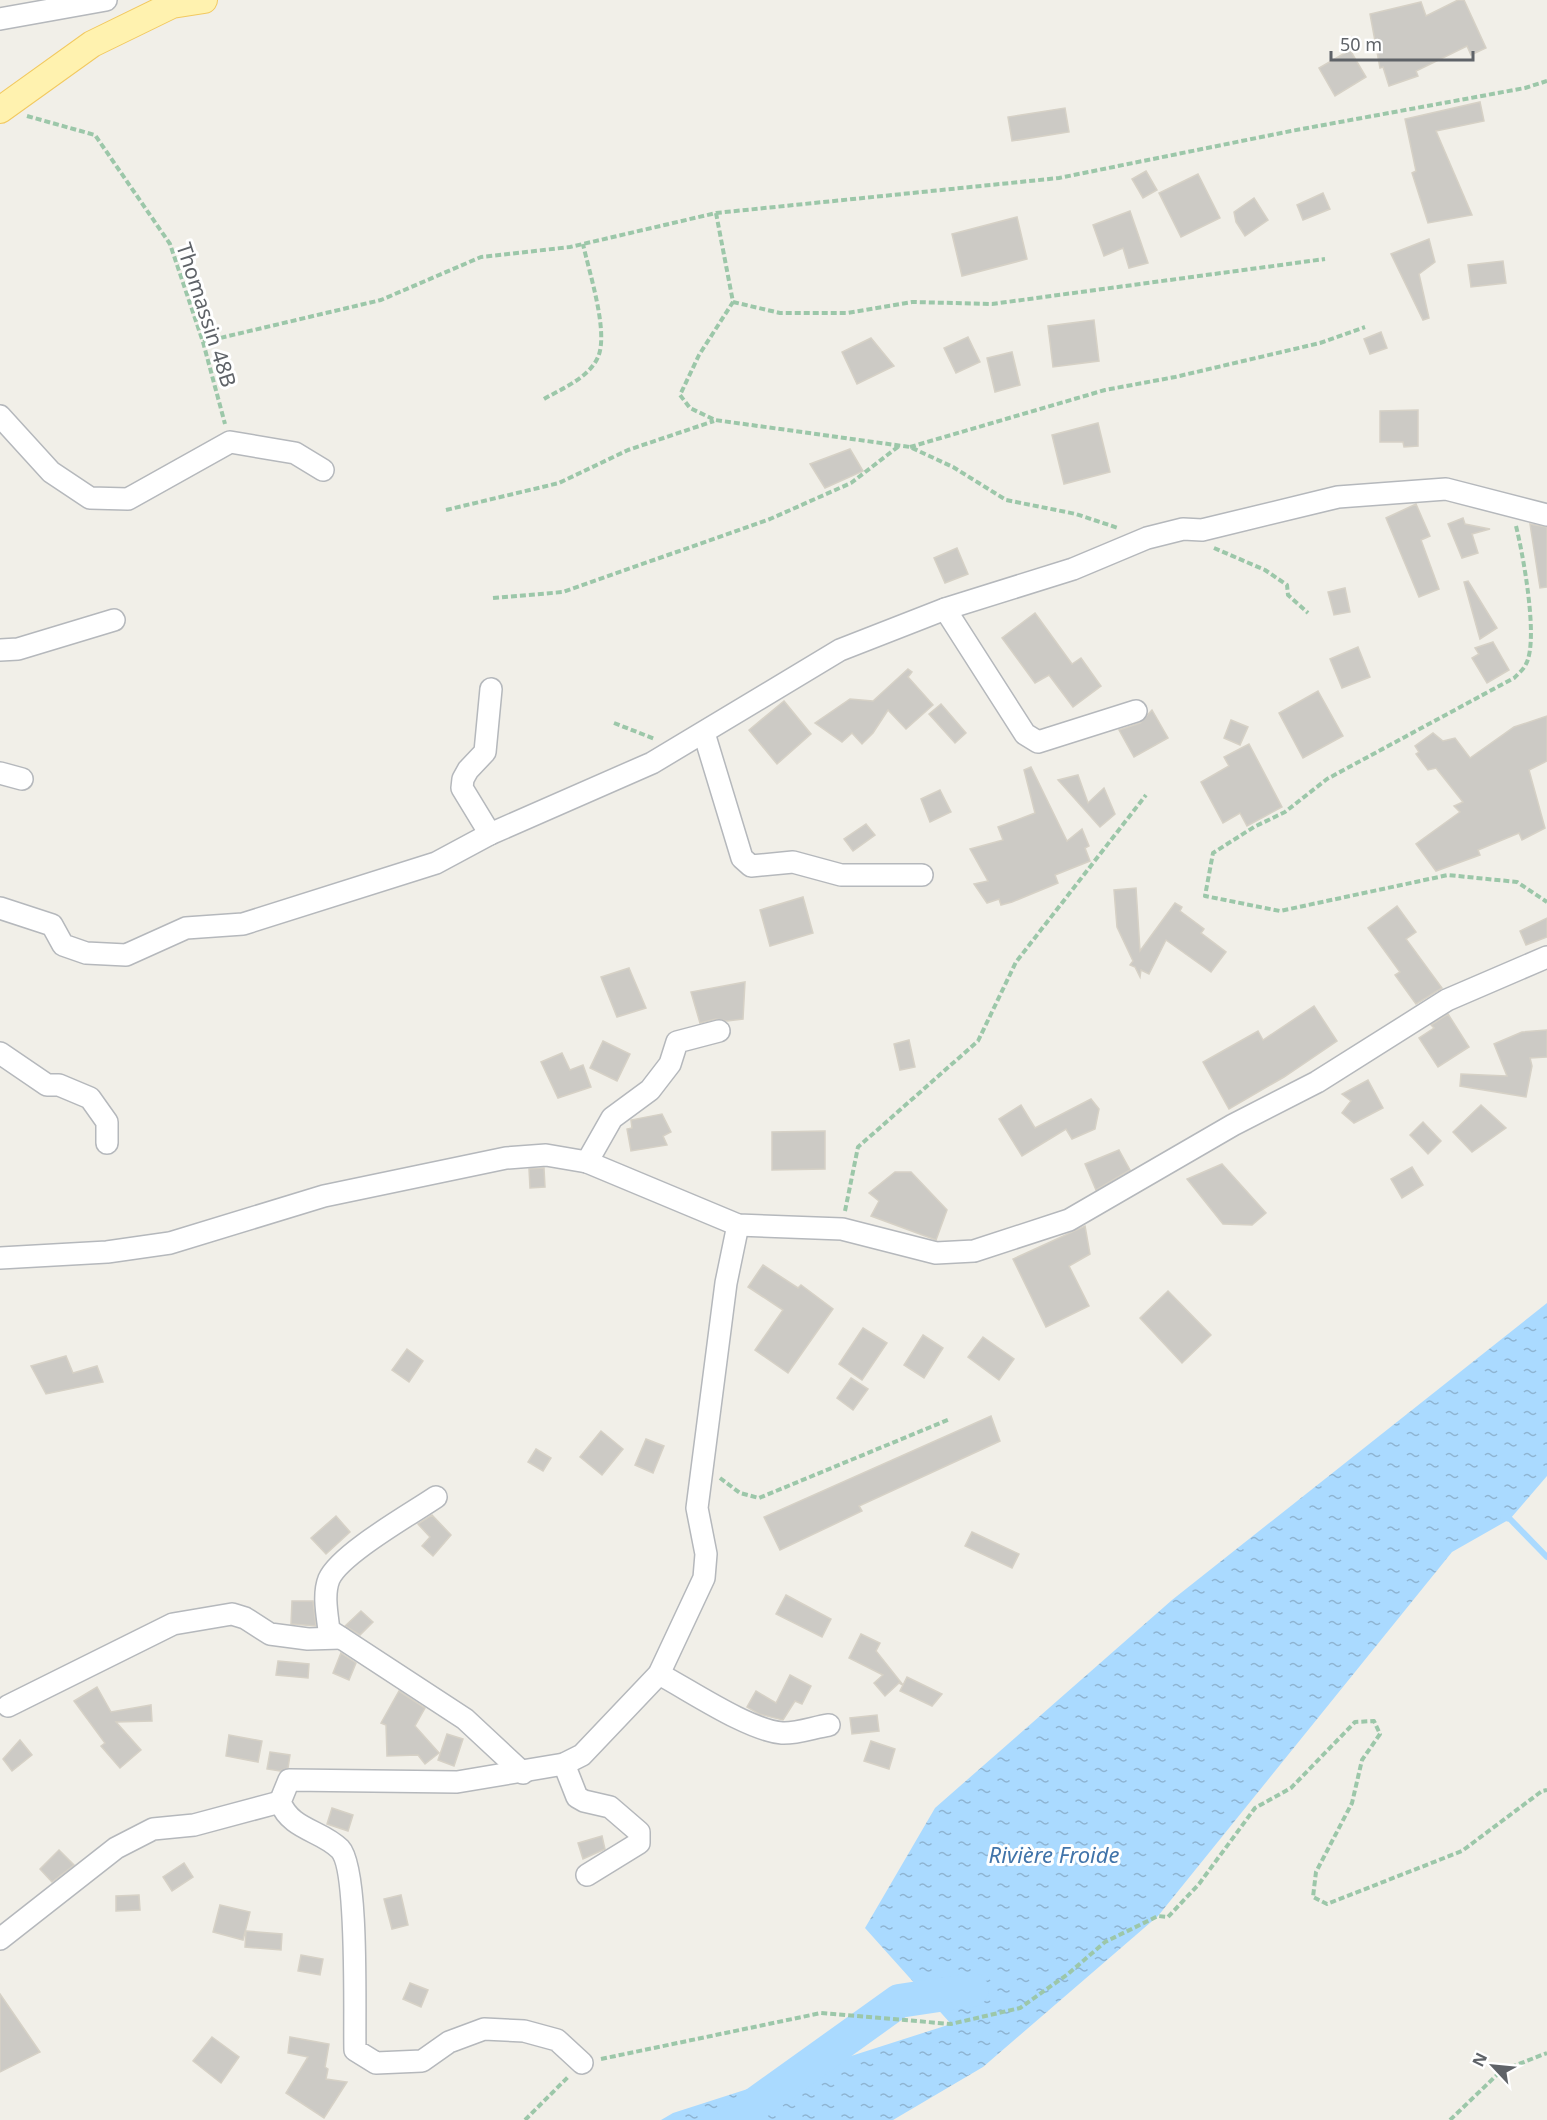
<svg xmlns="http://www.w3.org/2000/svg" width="1547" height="2120" viewBox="0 0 1547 2120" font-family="'Noto Sans',sans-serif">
<defs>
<pattern id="water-ripples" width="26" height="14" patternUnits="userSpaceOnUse" patternTransform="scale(1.5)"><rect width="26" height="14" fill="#aadaff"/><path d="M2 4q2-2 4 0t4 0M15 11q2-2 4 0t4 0" fill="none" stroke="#8eb4d2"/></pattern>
</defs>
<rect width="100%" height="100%" fill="#f1efe8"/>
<path fill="url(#water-ripples)" d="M1547 1303V1476L1510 1519 1452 1552 1158 1916 983 2067 893 2120H661L673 2113 951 2024 865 1928 935 1808 1172 1600Z"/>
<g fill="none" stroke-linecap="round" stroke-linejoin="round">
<path stroke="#aadaff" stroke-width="6" d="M1503 1517 1510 1519 1547 1557"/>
<path stroke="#aadaff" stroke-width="34" d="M733 2120 899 2001 972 1990"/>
</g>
<g fill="#cccac5" stroke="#d6d1c6" stroke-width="1.5">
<path d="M1458 0H1464L1486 48 1471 55 1467 46 1416 71 1418 76 1389 86 1383 67 1380 68 1370 14 1421 2 1426 16Z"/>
<path d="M1350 50 1366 77 1335 96 1319 68Z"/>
<path d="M1480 102 1484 121 1436 131 1472 215 1428 223 1412 173 1416 171 1405 119Z"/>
<path d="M1065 108 1069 132 1012 141 1008 117Z"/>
<path d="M1146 171 1157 190 1143 198 1132 179Z"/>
<path d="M1198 174 1220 218 1181 237 1159 193Z"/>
<path d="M1323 193 1330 209 1303 220 1297 205Z"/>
<path d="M1254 198 1268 220 1245 236 1236 222 1234 212Z"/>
<path d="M1130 211 1148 263 1129 268 1123 248 1104 256 1093 225Z"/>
<path d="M1017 217 1027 259 962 276 952 234Z"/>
<path d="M1429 239 1435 262 1419 274 1429 318 1423 320 1391 254Z"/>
<path d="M1503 261 1506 283 1471 287 1468 265Z"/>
<path d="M1094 320 1099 361 1053 367 1048 326Z"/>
<path d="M1381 332 1387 348 1370 354 1364 339Z"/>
<path d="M968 337 980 362 956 373 944 348Z"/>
<path d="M871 338 894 366 857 384 842 352Z"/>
<path d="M1012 352 1020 385 995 392 987 358Z"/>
<path d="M1418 410V446L1404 447 1403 442H1380V411Z"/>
<path d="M1098 423 1110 472 1064 484 1052 435Z"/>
<path d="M850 449 863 471 825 488 810 464Z"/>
<path d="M1416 504 1430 536 1421 540 1439 589 1419 597 1386 518Z"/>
<path d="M1463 518 1465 524 1490 529 1472 534 1478 553 1462 558 1448 524Z"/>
<path d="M1530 524 1547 527V587L1540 588Z"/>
<path d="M957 548 968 574 945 583 934 558Z"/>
<path d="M1468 581 1497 628 1480 639 1464 582Z"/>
<path d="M1345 588 1350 612 1334 615 1328 592Z"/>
<path d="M1035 613 1072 664 1081 658 1101 686 1073 707 1049 675 1035 683 1002 638Z"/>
<path d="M1493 642 1509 670 1487 683 1472 658 1479 654 1475 648Z"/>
<path d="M1358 647 1370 677 1342 688 1330 659Z"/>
<path d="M908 669 912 672 908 677 933 705 906 729 888 710 873 733 862 744 852 733 842 742 815 723 850 699 873 701Z"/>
<path d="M1318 691 1343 736 1303 758 1279 713Z"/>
<path d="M784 701 811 734 777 764 749 730Z"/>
<path d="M941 704 966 733 955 743 929 714Z"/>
<path d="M1152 710 1168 738 1134 757 1119 730 1140 723Z"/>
<path d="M1547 716V761L1529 770 1545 828 1522 840 1519 833 1478 850 1480 855 1436 871 1416 844 1460 812 1454 806 1463 802 1436 768 1428 770 1416 754 1419 752 1415 746 1433 733 1443 741 1455 738 1470 758 1514 727Z"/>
<path d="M1231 720 1248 727 1240 745 1224 738Z"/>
<path d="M1249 744 1282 807 1247 826 1240 813 1223 823 1201 782 1229 766 1224 757Z"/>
<path d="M1031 767 1067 841 1082 829 1089 846 1085 848 1090 861 1055 875 1058 883 1012 902 1001 905 999 899 987 903 974 884 988 881 970 849 1003 840 998 827 1035 813 1024 770Z"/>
<path d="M1078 775 1088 803 1104 788 1115 814 1100 827 1058 780Z"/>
<path d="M940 790 951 812 930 822 921 799Z"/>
<path d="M866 824 875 835 853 851 844 839Z"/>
<path d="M1136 888 1140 951 1175 903 1182 907 1180 911 1204 929 1201 933 1226 952 1211 972 1166 940 1149 974 1141 970 1140 977 1135 967 1130 965 1133 961 1117 927 1114 890Z"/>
<path d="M803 897 813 933 770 946 760 910Z"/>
<path d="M1397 906 1416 932 1406 939 1442 988 1416 1004 1395 975 1400 972 1368 928Z"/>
<path d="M1547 918V937L1526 945 1520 931Z"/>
<path d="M629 968 646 1008 617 1017 601 977Z"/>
<path d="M745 982 743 1019 727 1021 716 1019 700 1023 691 992Z"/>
<path d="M1314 1006 1337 1041 1284 1077 1229 1109 1203 1062 1258 1031 1263 1040Z"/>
<path d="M1448 1014 1469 1047 1438 1067 1419 1038 1434 1028 1431 1025Z"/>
<path d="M1547 1030V1057L1530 1058 1532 1066 1526 1097 1460 1086 1461 1074 1507 1076 1494 1044 1522 1032Z"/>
<path d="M909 1040 915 1067 900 1070 894 1044Z"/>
<path d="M603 1041 630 1054 617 1081 590 1068Z"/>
<path d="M562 1053 570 1070 583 1065 591 1087 558 1098 541 1062Z"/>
<path d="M1368 1080 1383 1108 1354 1123 1342 1113 1351 1101 1342 1094Z"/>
<path d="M1091 1099 1099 1109 1095 1129 1072 1139 1066 1129 1022 1156 999 1119 1021 1105 1035 1128Z"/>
<path d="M1481 1105 1506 1128 1472 1152 1453 1132Z"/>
<path d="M662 1114 671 1132 663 1136 667 1145 631 1151 627 1129 632 1128 631 1120Z"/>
<path d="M1423 1122 1441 1141 1428 1154 1410 1135Z"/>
<path d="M825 1131V1169L772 1170V1132Z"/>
<path d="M1119 1150 1130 1170 1096 1190 1085 1164Z"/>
<path d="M1222 1164 1266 1213 1252 1225 1223 1224 1187 1179Z"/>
<path d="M1412 1167 1423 1185 1402 1198 1391 1179Z"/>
<path d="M544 1168 545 1187 530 1188 529 1169Z"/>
<path d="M895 1172H911L947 1210 936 1240 871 1216 879 1201 869 1193Z"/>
<path d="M1085 1226 1090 1254 1069 1266 1089 1306 1046 1327 1013 1259Z"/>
<path d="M763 1265 798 1288 801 1285 833 1309 788 1373 755 1350 783 1310 748 1287Z"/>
<path d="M1168 1291 1211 1335 1182 1363 1140 1318Z"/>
<path d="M863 1328 887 1343 862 1380 839 1364Z"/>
<path d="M923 1335 943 1348 924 1378 904 1365Z"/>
<path d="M983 1337 1014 1359 999 1380 968 1357Z"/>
<path d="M407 1349 423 1361 409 1382 392 1370Z"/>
<path d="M66 1356 73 1373 97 1366 103 1382 46 1394 31 1366Z"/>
<path d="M851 1378 868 1389 853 1410 837 1398Z"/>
<path d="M991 1416 1000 1441 859 1506 862 1511 780 1550 764 1517Z"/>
<path d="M601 1431 623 1449 602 1475 580 1457Z"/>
<path d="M646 1439 664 1446 653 1473 635 1465Z"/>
<path d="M536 1449 551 1458 543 1471 528 1462Z"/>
<path d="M432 1515 451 1535 433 1556 422 1546 430 1537 418 1524Z"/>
<path d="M336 1516 350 1532 326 1554 311 1538Z"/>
<path d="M972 1532 1019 1554 1012 1568 965 1546Z"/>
<path d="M786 1595 831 1619 822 1637 776 1614Z"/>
<path d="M292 1601H313L316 1626 291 1624Z"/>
<path d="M361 1611 373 1622 360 1635 345 1626Z"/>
<path d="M861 1634 880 1643 876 1651 903 1685 907 1677 942 1694 932 1706 900 1691 903 1685 899 1683 885 1696 874 1683 883 1675 849 1658Z"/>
<path d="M341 1653 356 1663 349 1680 333 1673Z"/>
<path d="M278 1661 309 1664 308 1678 276 1675Z"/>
<path d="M790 1675 811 1686 802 1704 795 1701 783 1720 759 1714 747 1707 756 1691 776 1703Z"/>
<path d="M97 1687 111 1712 151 1705 152 1721 116 1722 141 1750 120 1768 101 1746 105 1743 74 1701Z"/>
<path d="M399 1691 425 1708 415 1726 439 1753 425 1764 418 1755 387 1756 386 1725 381 1723Z"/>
<path d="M877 1715 879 1731 852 1734 850 1718Z"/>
<path d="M447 1734 463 1739 454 1766 438 1760Z"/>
<path d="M229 1735 262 1741 258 1762 226 1756Z"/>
<path d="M20 1740 32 1755 12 1771 3 1759Z"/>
<path d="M871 1741 895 1749 889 1769 864 1761Z"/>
<path d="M270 1752 290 1755 288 1768 280 1771 267 1769Z"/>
<path d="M332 1808 353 1815 348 1831 327 1824Z"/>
<path d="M602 1836 605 1849 583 1859 578 1843Z"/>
<path d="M59 1850 74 1865 52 1882 40 1869Z"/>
<path d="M184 1863 193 1877 172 1891 163 1877Z"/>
<path d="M139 1895 140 1910 116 1911V1896Z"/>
<path d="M401 1895 408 1925 392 1929 384 1899Z"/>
<path d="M220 1905 250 1912 243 1940 213 1932Z"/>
<path d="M246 1931 282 1934 281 1950 245 1947Z"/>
<path d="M301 1955 323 1959 320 1975 298 1971Z"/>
<path d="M410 1983 428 1990 421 2007 403 1999Z"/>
<path d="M0 1994 40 2052 0 2072Z"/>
<path d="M212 2037 239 2057 221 2083 193 2061Z"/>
<path d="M290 2037 329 2044 325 2067 328 2069 326 2079 347 2082 324 2118 286 2093 308 2057 288 2053Z"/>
</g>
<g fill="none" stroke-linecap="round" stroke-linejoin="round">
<defs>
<g id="minor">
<path d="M0 19 106 0"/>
<path d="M0 416 51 472 90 498 128 499 230 442 295 453 323 470"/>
<path d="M945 609 1025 734 1038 742 1136 711"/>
<path d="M0 650 18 649 114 620"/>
<path d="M704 733 742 858 751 866 793 862 841 875H922"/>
<path d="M0 773 22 779"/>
<path d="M490 834 462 788 463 779 468 770 485 752 491 689"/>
<path d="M0 908 52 925 63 945 86 953 126 955 186 928 243 924 436 863 490 834 652 763 840 650 945 609 1073 569 1147 538 1183 529 1202 530 1338 497 1446 489 1547 515"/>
<path d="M0 1053 47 1085H59L90 1098 107 1122V1143"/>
<path d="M587 1162 612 1118 650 1090 670 1064 677 1042 719 1031"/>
<path d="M0 1258 107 1252 170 1243 324 1196 506 1158 546 1155 587 1162 738 1225 842 1229 936 1253 974 1251 1069 1220 1233 1125 1317 1082 1447 1000 1547 957"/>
<path d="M436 1497C411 1514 340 1554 329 1579 323 1594 327 1614 329 1630L465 1719 523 1773"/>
<path d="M659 1674C691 1691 748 1730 782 1733 796 1734 815 1727 829 1725"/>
<path d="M8 1706 173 1624 232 1614 245 1618 270 1634 308 1639 341 1638"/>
<path d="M564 1764 577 1797 584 1801 610 1807 639 1832V1843L587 1875"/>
<path d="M0 1939 116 1848 153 1829 194 1825 280 1802"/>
<path d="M582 2063 557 2040 524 2031 484 2029 449 2042 422 2061 376 2063 355 2050C354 2016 359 1869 340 1849 321 1830 291 1830 280 1802L289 1780 457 1782 564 1764 582 1755 659 1674 704 1578 706 1554 697 1508 726 1283 738 1225"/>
</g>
<path id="major" d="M0 110 92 44 172 5 204 0"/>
</defs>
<use href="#minor" stroke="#b5b8bc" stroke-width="24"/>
<use href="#major" stroke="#f2c960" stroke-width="28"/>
<g stroke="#9cc7a9" stroke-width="4" stroke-dasharray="6 3" stroke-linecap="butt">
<path d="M27 116 95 135 170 244 203 342 225 424"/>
<path d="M716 213 733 302 699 355 680 395 690 408 715 420 910 447 953 467 1006 500 1076 514 1118 528"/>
<path d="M733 302 780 313H847L912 302 992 304 1325 259"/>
<path d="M203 342 381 300 481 257 570 247 716 213 1059 178 1291 131 1525 88 1547 81"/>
<path d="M544 399C561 389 589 378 598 357 609 332 589 272 583 244"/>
<path d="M910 447 1105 390 1175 377 1320 343 1365 327"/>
<path d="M446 510 559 483 628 450 714 421"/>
<path d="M1516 526C1523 554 1539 640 1526 664 1524 669 1518 674 1514 678L1327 779 1285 812 1254 827 1213 853 1205 896 1280 911 1448 875 1517 882 1547 902"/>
<path d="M1214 548 1265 570 1287 585 1288 595 1308 613"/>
<path d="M493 598 563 592 770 519 851 483 899 446"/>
<path d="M614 723 655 739"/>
<path d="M845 1211 858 1147 978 1041 1016 962 1146 795"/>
<path d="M720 1478 740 1493 759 1498 950 1419"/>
<path d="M601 2059 821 2013 951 2024 1020 2008 1068 1974 1105 1942 1158 1916 1168 1917 1199 1884 1255 1808 1291 1788 1355 1722 1374 1721 1380 1734 1362 1760 1352 1803 1316 1872 1313 1897 1327 1904 1462 1851 1542 1791 1547 1790"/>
<path d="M525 2120 569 2076"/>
<path d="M1450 2120 1501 2071 1547 2053"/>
</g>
<use href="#minor" stroke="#fff" stroke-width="21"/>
<use href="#major" stroke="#fff2af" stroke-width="26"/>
</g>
<g text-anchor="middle" stroke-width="6" stroke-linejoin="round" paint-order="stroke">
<g font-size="21" fill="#5f6368" stroke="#fff">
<text transform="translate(206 315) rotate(72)" y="7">Thomassin 48B</text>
</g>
<g font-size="22" font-style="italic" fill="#4174aa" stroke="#fff">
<text x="1054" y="1863">Rivière Froide</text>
</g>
</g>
<g transform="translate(1493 2066) rotate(296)" stroke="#ffffff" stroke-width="4.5" paint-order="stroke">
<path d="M0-4.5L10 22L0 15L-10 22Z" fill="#5f6368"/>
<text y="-9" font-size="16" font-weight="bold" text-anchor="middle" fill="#5f6368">N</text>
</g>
<path d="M1331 51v9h142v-9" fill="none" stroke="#5f6368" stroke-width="3"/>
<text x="1340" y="51" font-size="18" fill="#5f6368" stroke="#ffffff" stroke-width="4.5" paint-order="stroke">50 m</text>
</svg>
